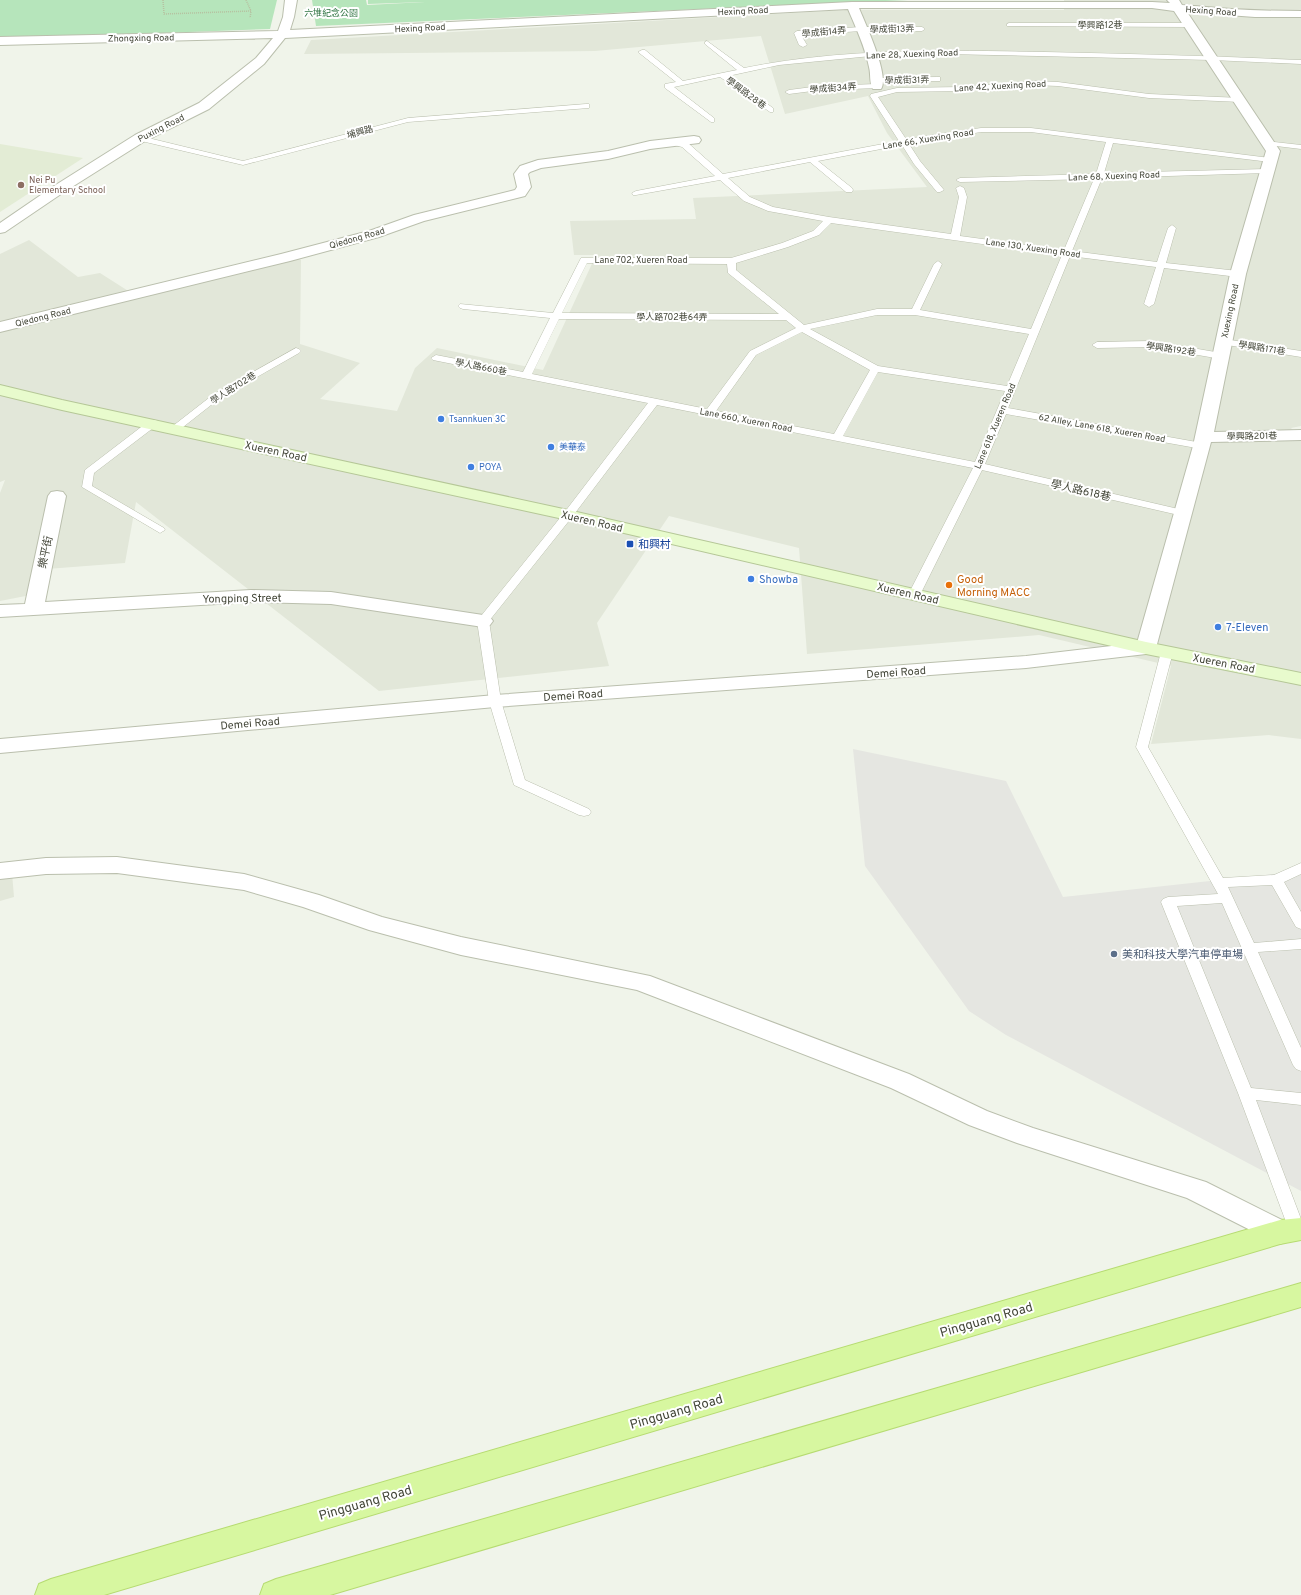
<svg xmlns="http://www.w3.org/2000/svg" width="1301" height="1595" viewBox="0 0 1301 1595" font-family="Overpass,'Noto Sans TC',sans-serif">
<rect width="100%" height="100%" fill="#f0f4ea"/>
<g fill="#e2e7d9">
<path d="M1064 0H1301V426L1291 428 1301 439V739L1269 735 1151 744 1171 666 1039 635 807 654 799 548 669 516 597 623 609 666 379 691 136 502 125 563 47 569 41 593 0 601V493L5 480 0 482V254L29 240 78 277 100 273 133 294 286 253 301 260 300 344 360 363 320 399 397 411 415 368 437 348 543 370 596 255H574L570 221 696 219 693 198 927 187 887 133 868 96 785 114 761 36 595 51 304 54 311 40 845 10H1064Z"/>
<path d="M11 861 14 897 0 901V863Z"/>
</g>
<path fill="#e3ecd5" d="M0 144 83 158 0 212Z"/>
<g fill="#b6e5bb">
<path d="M0 0H277L270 29 0 39Z"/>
<path d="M312 0H366L367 5 425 2 368 4V0H908L316 26Z"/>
</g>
<path fill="#e5e6e1" d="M853 749 1006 781 1063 897 1301 871V1191L1006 1035 969 1011 865 866Z"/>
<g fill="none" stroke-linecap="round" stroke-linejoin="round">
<defs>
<g id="service">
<path d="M1009 23H1190L1193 25 1190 27 1007 26V24Z"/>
<path d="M861 27H922L925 29 922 31H861L801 35 807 45 803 47 799 45 794 33 797 31Z"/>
<path d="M707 41 744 68C843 48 944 50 1045 52 1130 54 1216 56 1301 60V64L1212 60 946 54 871 56 779 65 728 76 773 108V112H770L720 77 674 87 714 118V122H711L665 88V84L676 82 638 52 642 50H645L683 81 737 70 705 44V42Z"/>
<path d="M937 77H940V81L878 82 874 80 878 78Z"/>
<path d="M1034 81 1058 82 1149 94 1241 98 1245 100 1241 102 1149 98 1058 86 1034 85 962 91 897 92 878 97 906 139 981 128H1031L1270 158 1274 160 1270 162 1113 143 1104 173 1267 169 1271 171 1267 173 1102 178 1072 251 1157 262 1168 228 1172 225 1176 228 1166 263 1238 271 1242 274 1238 277 1164 268 1154 304 1149 307 1144 304 1156 267 1070 256 1008 408 1202 443 1206 444 1207 446 1206 448 1202 449 1006 414 985 464 1187 511 1188 513 1187 515 1183 516 982 470 920 595 918 597H910L908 595 973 468 657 405 572 517 489 621 501 701 525 780 589 809 591 812 589 815 584 816 579 815 514 785 489 701 477 621 564 513 648 403 433 360 431 358 436 355 523 372 550 318 463 309 460 308 458 306 460 304 553 313 581 258H731L782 243 813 231 823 221 768 211 744 201 720 180 636 195H633L632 193 636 191 715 176 682 147 671 144V140L688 143 723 174 899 141 870 96 871 94 897 88 962 87ZM981 132H1031L1106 142 1096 174 960 178 956 180 960 182 1094 179 1064 250 960 236 967 197 964 188 960 186 956 188 959 197 951 234 829 217 773 207 750 197 728 178 810 162 846 192H852L853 190 852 188 818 161 902 145 914 164 937 192H940L944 190 920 161 909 144ZM831 223 1062 255 1031 329 920 310 942 264 938 261 934 264 912 309H877L804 325 736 270V263L788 247 819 235ZM587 263 727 264 728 273 779 314 562 313ZM877 315H915L1029 334 1007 386 878 366 810 329ZM559 319 786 320 796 328 750 351 707 409 532 374ZM802 332 870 370 834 434 716 411 756 355ZM878 372 1005 391 975 462 843 436Z"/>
<path d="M877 84H880V88L820 90 789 94 785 92 789 90 820 86Z"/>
<path d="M586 104H589V108L408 122 243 165 137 140 136 138 140 136 243 161 408 118Z"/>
<path d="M1265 141 1301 145V149L1268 145H1265Z"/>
<path d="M1224 339 1301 351V357L1221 344 1219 342Z"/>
<path d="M1152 341 1221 353 1226 356 1221 359 1152 347 1097 348 1092 345 1097 342Z"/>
<path d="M296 348 299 349 301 351 299 353 220 398 178 431 174 432 169 429 214 394Z"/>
<path d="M153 420 157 421 158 423 157 425 94 473 92 486 164 528 165 530 160 533 82 487 85 470 149 421Z"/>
<path d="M1167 648 1171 649 1173 652 1148 747 1223 878 1274 875 1301 863V874L1284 882 1301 912V929L1296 927 1272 885 1228 887 1254 943 1301 939V949L1258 952 1301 1048V1071L1296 1069 1293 1065 1222 903 1177 906 1251 1088 1301 1093V1105L1256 1100 1301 1219V1235L1297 1237 1291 1235 1289 1230 1238 1093 1161 902 1163 899 1168 897 1218 894 1136 747 1161 652 1163 649Z"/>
</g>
<g id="minor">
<path d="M285 0H297L294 17 290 30 852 2H1152L1170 3 1167 0H1179L1182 5C1222 9 1261 11 1301 11V17H1255L1187 12 1280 151 1246 274 1214 432 1301 430V440L1211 442 1156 648 1153 652 1146 654 1026 668 495 707 0 753V739L495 695 1026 656 1137 643 1193 446 1230 274 1266 151 1174 11 1152 8H859C865 23 890 76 881 89H873C869 83 871 74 869 67 865 47 856 28 848 9L285 38 264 64 209 109 145 141 64 192 5 232 0 233V223L54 186 135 135 199 103 256 58 273 38 0 45V37L278 31 283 17Z"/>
<path d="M694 136 699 137 701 140 699 143 650 149 608 159 541 168 530 172 528 174 531 187 525 196 424 221 379 237 290 261 0 332V322L281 254 369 231 414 215 515 190 517 187 514 174 520 166 538 160 608 151 650 141Z"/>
<path d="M57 491 63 492 66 496 45 602 251 590 331 592 483 615 490 617 493 621 490 625 483 627 331 604 251 602 0 617V605L25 604 48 496 51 492Z"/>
<path d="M117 857 244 874 319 895 382 917 461 937 650 976 909 1074 987 1111 1033 1128 1206 1182 1290 1224 1294 1232 1290 1240 1280 1244 1270 1240 1187 1198 1017 1143 969 1125 891 1088 637 990 461 955 369 930 303 907 244 890 117 873 46 874 0 879V863L46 858Z"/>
</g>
<path id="secondary" d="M0 385 62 400 568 510 1146 642 1301 673V685L1146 654 568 520 62 410 0 395Z"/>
<g id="primary">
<path d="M1301 1218V1240L1280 1244 104 1595H35L39 1584 51 1579 1280 1220Z"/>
<path d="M1301 1283V1307L330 1595H260L264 1584 276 1579Z"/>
</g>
</defs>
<use href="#service" stroke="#babfad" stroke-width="1"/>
<use href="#minor" stroke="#babfad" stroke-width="2"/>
<use href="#secondary" stroke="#b5c797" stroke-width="2"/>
<use href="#primary" stroke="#b6db71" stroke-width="2"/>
<g stroke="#b6c0a0" stroke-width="1.5" stroke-dasharray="1 1" stroke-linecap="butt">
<path d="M163 0 164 14 251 11 250 18"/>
<path d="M246 0 251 11"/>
</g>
<use href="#service" fill="#fff" fill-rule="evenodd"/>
<use href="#minor" fill="#fff" fill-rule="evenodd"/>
<use href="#secondary" fill="#e8fbcd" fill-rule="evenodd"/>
<use href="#primary" fill="#d7f7a0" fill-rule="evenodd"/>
</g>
<circle fill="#8d6e63" stroke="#fff" stroke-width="1.5" cx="21" cy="185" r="4"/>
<g fill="#3f7fe0" stroke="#fff" stroke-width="1.5">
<circle cx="441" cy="419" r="4"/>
<circle cx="551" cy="447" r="4"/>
<circle cx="471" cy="467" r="4"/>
<circle cx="751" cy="579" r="4"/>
<circle cx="1218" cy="627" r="4"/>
</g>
<rect fill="#1a4fb4" stroke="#fff" stroke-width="1.5" x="626" y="540" width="8" height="8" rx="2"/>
<circle fill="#e8710a" stroke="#fff" stroke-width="1.5" cx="949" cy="585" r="4"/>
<circle fill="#5c6f8a" stroke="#fff" stroke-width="1.5" cx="1114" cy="954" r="4"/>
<g text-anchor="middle" stroke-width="4" stroke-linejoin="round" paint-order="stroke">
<g font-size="9" fill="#444739" stroke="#fff">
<text transform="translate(743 11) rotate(-3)" y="3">Hexing Road</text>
<text transform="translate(1211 11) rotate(4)" y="3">Hexing Road</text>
<text x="1100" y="28">學興路12巷</text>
<text transform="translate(420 28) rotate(-3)" y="3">Hexing Road</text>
<text transform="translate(892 29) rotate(-1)" y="3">學成街13弄</text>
<text transform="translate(824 32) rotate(-5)" y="3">學成街14弄</text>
<text transform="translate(141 38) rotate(-1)" y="3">Zhongxing Road</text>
<text transform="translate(912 54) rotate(-2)" y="3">Lane 28, Xuexing Road</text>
<text transform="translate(907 80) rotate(-1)" y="3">學成街31弄</text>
<text transform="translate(1000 86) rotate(-3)" y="3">Lane 42, Xuexing Road</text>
<text transform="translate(833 88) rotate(-4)" y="3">學成街34弄</text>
<text transform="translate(746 93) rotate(36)" y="3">學興路28巷</text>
<text transform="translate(161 128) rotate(-27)" y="3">Puxing Road</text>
<text transform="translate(360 132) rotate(-15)" y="3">埔興路</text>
<text transform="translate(928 139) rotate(-9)" y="3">Lane 66, Xuexing Road</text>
<text transform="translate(1114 176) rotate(-2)" y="3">Lane 68, Xuexing Road</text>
<text transform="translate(357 238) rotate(-16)" y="3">Qiedong Road</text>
<text transform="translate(1033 248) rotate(8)" y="3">Lane 130, Xuexing Road</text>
<text x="641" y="263">Lane 702, Xueren Road</text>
<text transform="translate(1230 311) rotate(-78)" y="3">Xuexing Road</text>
<text transform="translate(43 317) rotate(-14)" y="3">Qiedong Road</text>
<text x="672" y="320">學人路702巷64弄</text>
<text transform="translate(1262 348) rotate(9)" y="3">學興路171巷</text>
<text transform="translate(1171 349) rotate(8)" y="3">學興路192巷</text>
<text transform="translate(481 367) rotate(11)" y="3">學人路660巷</text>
<text transform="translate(233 388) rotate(-32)" y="3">學人路702巷</text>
<text transform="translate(746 420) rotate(11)" y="3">Lane 660, Xueren Road</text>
<text transform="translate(995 426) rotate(-67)" y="3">Lane 618, Xueren Road</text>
<text transform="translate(1102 428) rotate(10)" y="3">62 Alley, Lane 618, Xueren Road</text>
<text transform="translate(1252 436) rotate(-1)" y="3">學興路201巷</text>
</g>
<g font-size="9" fill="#307543" stroke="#fff">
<text x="331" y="16">六堆紀念公園</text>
</g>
<g font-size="9" fill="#785e54" stroke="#fff" text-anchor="start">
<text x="29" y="183">Nei Pu<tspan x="29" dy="10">Elementary School</tspan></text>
</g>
<g font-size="9" fill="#366cbe" stroke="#fff" text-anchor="start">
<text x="449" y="422">Tsannkuen 3C</text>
<text x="559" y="450">美華泰</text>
<text x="479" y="470">POYA</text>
</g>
<g font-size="11" fill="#444739" stroke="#fff">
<text transform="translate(276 451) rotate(12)" y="4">Xueren Road</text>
<text transform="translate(1081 490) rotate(13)" y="4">學人路618巷</text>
<text transform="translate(592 521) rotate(13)" y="4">Xueren Road</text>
<text transform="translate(45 552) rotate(-78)" y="4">樂平街</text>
<text transform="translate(908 593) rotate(13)" y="4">Xueren Road</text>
<text transform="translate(242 598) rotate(-1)" y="4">Yongping Street</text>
<text transform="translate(1224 663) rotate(11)" y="4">Xueren Road</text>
<text transform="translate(896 672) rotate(-4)" y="4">Demei Road</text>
<text transform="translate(573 695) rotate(-4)" y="4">Demei Road</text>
<text transform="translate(250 723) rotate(-5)" y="4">Demei Road</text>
</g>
<g font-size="11" fill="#164399" stroke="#fff" text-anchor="start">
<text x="638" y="548">和興村</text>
</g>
<g font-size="11" fill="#366cbe" stroke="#fff" text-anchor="start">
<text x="759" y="583">Showba</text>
<text x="1226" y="631">7-Eleven</text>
</g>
<g font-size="11" fill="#c56008" stroke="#fff" text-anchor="start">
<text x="957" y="583">Good<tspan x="957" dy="13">Morning MACC</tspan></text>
</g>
<g font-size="11" fill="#4e5e75" stroke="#fff" text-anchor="start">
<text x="1122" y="958">美和科技大學汽車停車場</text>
</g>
<g font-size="13" fill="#444739" stroke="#fff">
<text transform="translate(986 1319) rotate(-16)" y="5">Pingguang Road</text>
<text transform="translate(676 1411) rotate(-16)" y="5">Pingguang Road</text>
<text transform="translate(365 1502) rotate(-16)" y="5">Pingguang Road</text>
</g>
</g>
</svg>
